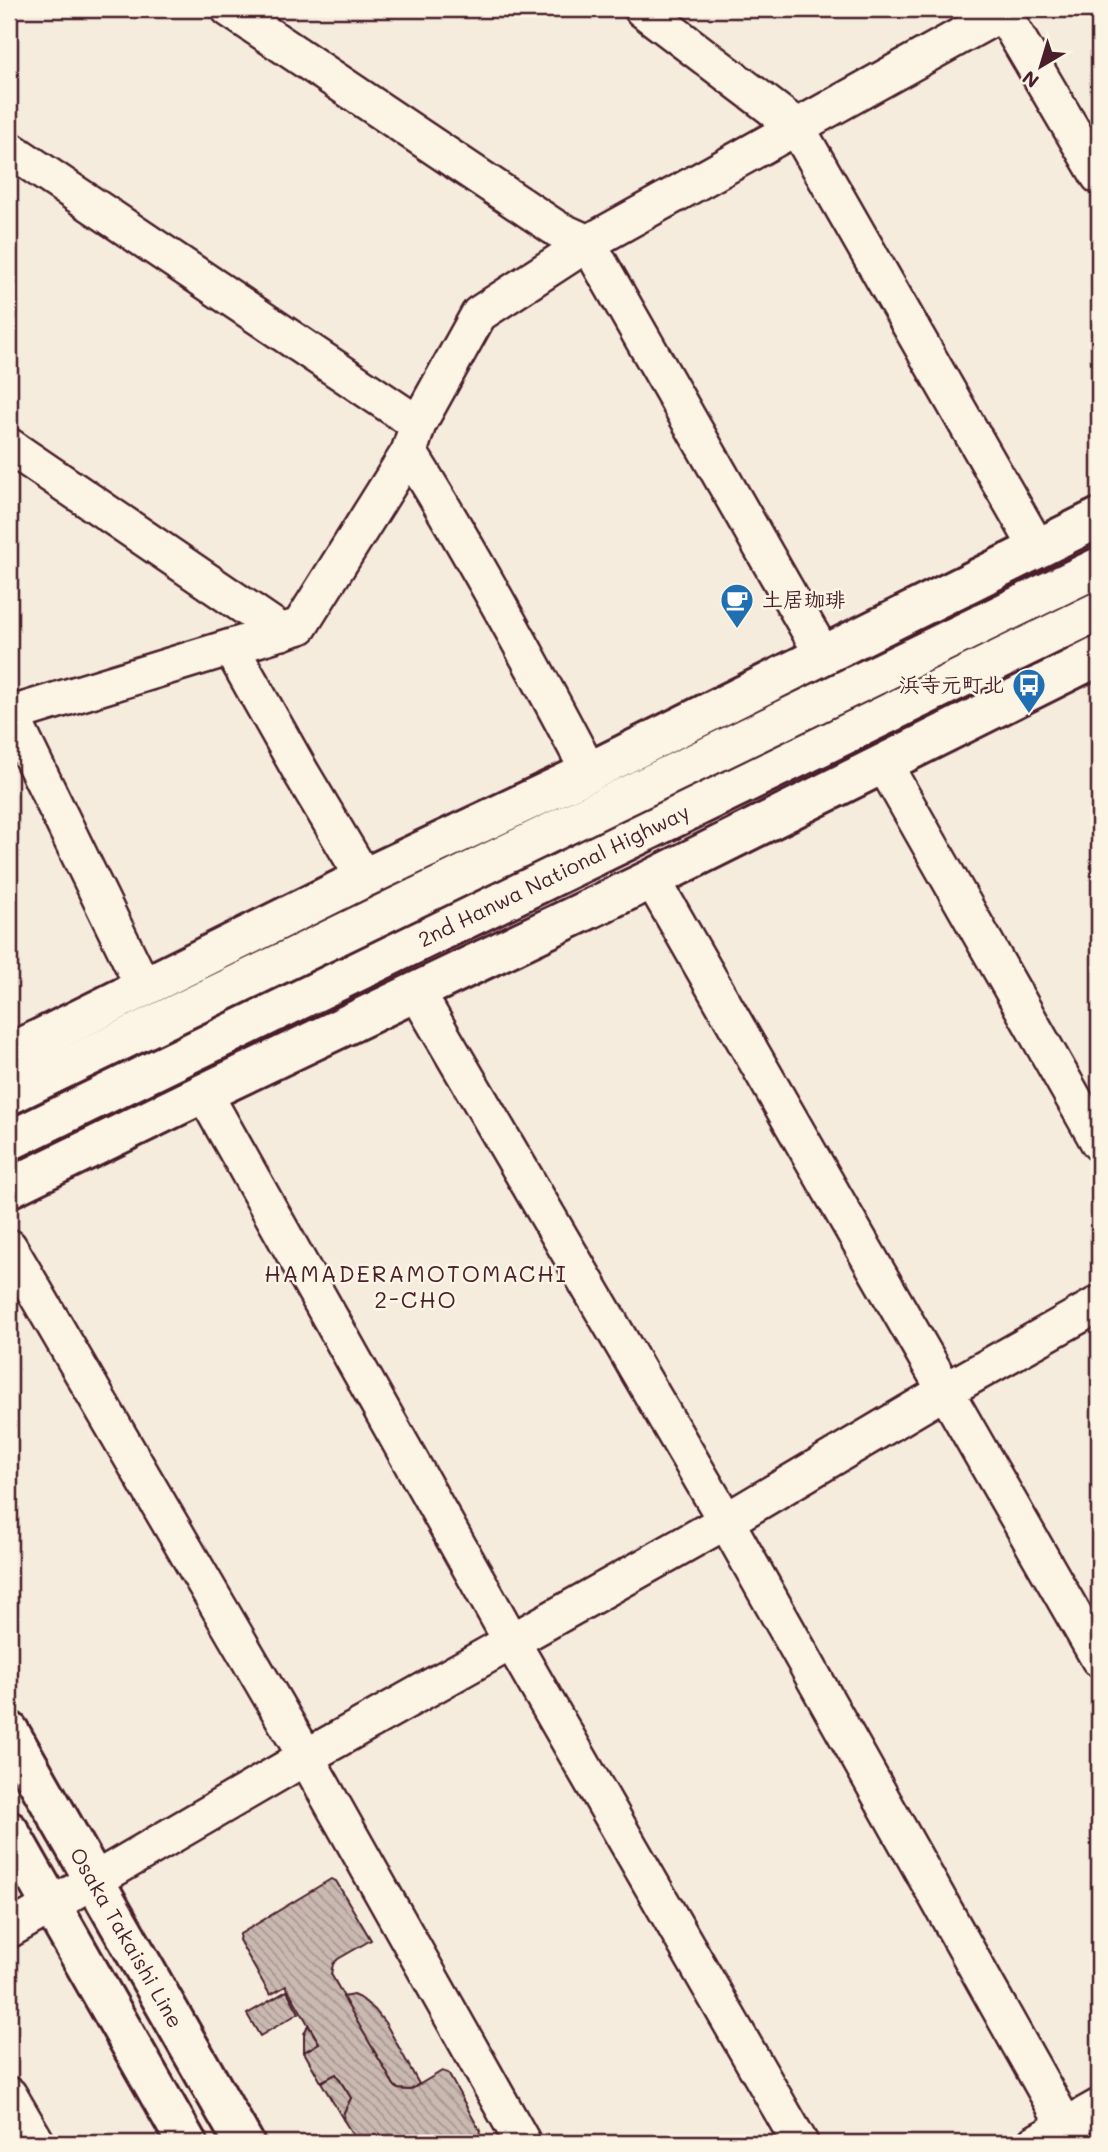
<svg xmlns="http://www.w3.org/2000/svg" width="1108" height="2152" viewBox="0 0 1108 2152" font-family="Mali,'Klee One',sans-serif">
<defs>
<pattern id="building-back-hatch" width="6" height="6" patternUnits="userSpaceOnUse" patternTransform="scale(1.75)"><rect width="6" height="6" fill="#cab9b1"/><path d="M-1 5l2 2M0 0l6 6M5-1l2 2" fill="none" stroke="#a69690"/></pattern>
</defs>
<rect width="100%" height="100%" fill="#f5ecde"/>
<filter id="ink" filterUnits="userSpaceOnUse"><feTurbulence type="fractalNoise" baseFrequency=".0143" numOctaves="2"/><feDisplacementMap in="SourceGraphic" scale="14" xChannelSelector="R" yChannelSelector="G"/><feConvolveMatrix kernelMatrix="1 2 1 2 8 2 1 2 1" color-interpolation-filters="sRGB"/></filter>
<g filter="url(#ink)">
<g fill="url(#building-back-hatch)" stroke="#4a1f2b" stroke-width="2">
<path d="M331 1879 336 1881 371 1940 338 1959 333 1964 331 1974 394 2085 398 2089 410 2090 442 2071 448 2073 480 2131 479 2136 467 2143H354L350 2137 353 2135 343 2119 344 2112 351 2098 336 2074 321 2082 304 2052 319 2043 286 1986 270 1995 239 1940 240 1934Z"/>
<path d="M287 1991 299 2013 260 2036 247 2014Z"/>
<path d="M353 1995 362 1999 375 2010 386 2024 419 2084 410 2090 398 2089 394 2085 343 1997Z"/>
<path d="M308 2025 319 2043 304 2052V2034Z"/>
<path d="M336 2074 351 2098 344 2112 343 2119 321 2082Z"/>
</g>
<g fill="none" stroke-linecap="round" stroke-linejoin="round">
<defs>
<g id="minor">
<path d="M229 9 557 229 588 243 823 655"/>
<path d="M642 9 796 126 1038 549"/>
<path d="M1003 13 1099 176"/>
<path d="M9 149 418 424"/>
<path d="M9 446 282 632"/>
<path d="M409 452C474 556 532 663 589 772"/>
<path d="M231 648 302 774 364 878"/>
<path d="M9 715 300 626 409 452 418 424 479 314 588 243 1009 9"/>
<path d="M11 715 144 988"/>
<path d="M884 764 1099 1143"/>
<path d="M652 879 1099 1659"/>
<path d="M416 991 726 1521 1075 2143"/>
<path d="M204 1093 512 1642 800 2143"/>
<path d="M9 1247 306 1757 523 2143"/>
<path d="M9 1930 306 1757 726 1521 945 1391 1099 1304"/>
<path d="M9 2095 37 2143"/>
<path d="M1035 2143 1099 2107"/>
</g>
<g id="major">
<path d="M9 1731 244 2143"/>
<path d="M9 1831 187 2143"/>
</g>
<g id="highway">
<path d="M9 1054 364 878 589 772 1099 518"/>
<path d="M9 1095 1099 567"/>
<path d="M9 1141 1099 611"/>
<path d="M9 1188 204 1093 652 879 1099 656"/>
</g>
</defs>
<use href="#minor" stroke="#4a1f2b" stroke-width="40"/>
<use href="#major" stroke="#4a1f2b" stroke-width="44"/>
<use href="#highway" stroke="#4a1f2b" stroke-width="44"/>
<use href="#minor" stroke="#fcf5e5" stroke-width="35"/>
<use href="#major" stroke="#fcf5e5" stroke-width="38"/>
<use href="#highway" stroke="#fcf5e5" stroke-width="38"/>
</g>
</g>
<defs>
<symbol id="cafe-pin" viewBox="-11 -11 22 30"><path d="M0 17L-7.5 6A9.5 9.5 0 1 1 7.5 6Z" fill="#1f6fb2" stroke="#fcf5e5"/><path d="M-5.5-4.5H6V0H3Q3 3.5 0 3.5H-2.5Q-5.5 3.5-5.5 0ZM3-3.2v2h1.7v-2ZM-6 4.5H4V6H-6Z" fill="#fff"/></symbol>
<symbol id="bus-pin" viewBox="-11 -11 22 30"><path d="M0 17L-7.5 6A9.5 9.5 0 1 1 7.5 6Z" fill="#1f6fb2" stroke="#fcf5e5"/><path d="M-5-6H5V4H4V6H2V4H-2V6H-4V4H-5ZM-3.5-4V0h7V-4ZM-3.5 1.2v1.5H-2V1.2ZM2 1.2v1.5H3.5V1.2Z" fill="#fff"/></symbol>
</defs>
<g fill-rule="evenodd">
<use href="#cafe-pin" x="718" y="581" width="38" height="52"/>
<use href="#bus-pin" x="1010" y="666" width="38" height="52"/>
</g>
<g text-anchor="middle" stroke-width="5" stroke-linejoin="round" paint-order="stroke">
<g font-size="21" font-weight="bold" fill="#4a1f2b" stroke="#fcf5e5" text-anchor="start">
<text x="762" y="607">土居珈琲</text>
<text x="1004" y="692" text-anchor="end">浜寺元町北</text>
</g>
<g font-size="21" fill="#4a1f2b" stroke="#fcf5e5">
<text transform="translate(554 876) rotate(-26)" y="7">2nd Hanwa National Highway</text>
<text transform="translate(126 1938) rotate(60)" y="7">Osaka Takaishi Line</text>
</g>
<g font-size="23" letter-spacing="2" fill="#4a1f2b" stroke="#fcf5e5">
<text x="416" y="1282">HAMADERAMOTOMACHI<tspan x="416" dy="26">2-CHO</tspan></text>
</g>
</g>
<rect width="1108" height="2152" fill="none" stroke="#fcf5e5" stroke-width="35"/>
<rect x="18" y="18" width="1073" height="2117" fill="none" stroke="#4a1f2b" stroke-width="2.5" filter="url(#ink)"/>
<g transform="translate(1041 66) rotate(218)" stroke="#fcf5e5" stroke-width="5" paint-order="stroke">
<path d="M0-5L12 26L0 18L-12 26Z" fill="#4a1f2b"/>
<text y="-10" font-size="19" font-weight="bold" text-anchor="middle" fill="#4a1f2b">N</text>
</g>
</svg>
